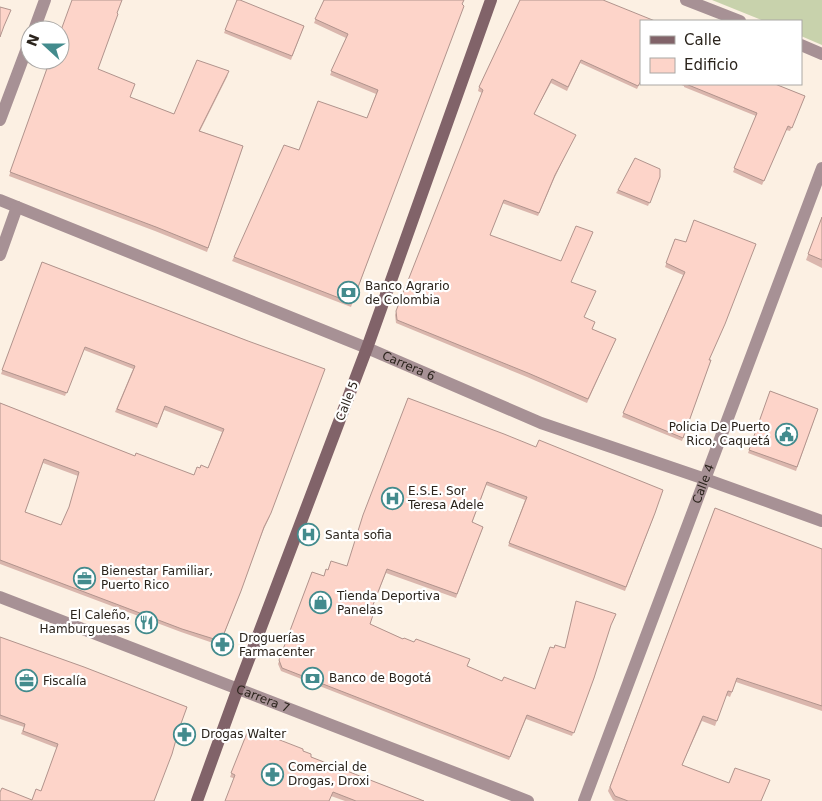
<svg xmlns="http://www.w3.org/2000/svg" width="822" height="801" viewBox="0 0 822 801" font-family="'DejaVu Sans',sans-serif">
<rect width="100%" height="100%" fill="#fcf0e3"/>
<path fill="#c8d2ac" d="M712 0H822V45L801 36V21H764Z"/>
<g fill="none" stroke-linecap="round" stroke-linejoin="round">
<g stroke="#a79195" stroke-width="12">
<path d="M686 0 740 21"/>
<path d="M34 30 45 0"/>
<path d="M801 45 822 54"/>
<path d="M0 120 30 40"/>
<path id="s1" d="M0 200 367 348 541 423 705 479 822 521"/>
<path d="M0 255 17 207"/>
<path id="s2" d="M0 597 528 801"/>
<path id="s3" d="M584 801 822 168"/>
</g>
<path stroke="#816369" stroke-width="12" d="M197 801 238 688 367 348 491 0"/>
</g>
<g fill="#dab6ad" fill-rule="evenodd">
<path d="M237 0 304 26 291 60 224 33Z"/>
<path d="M324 0 462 5 351 307 232 261 234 257 299 150 367 118 376 94 330 75 346 38 314 23Z"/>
<path d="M520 0 641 81 637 89 580 63 567 91 551 83 534 114 574 138 554 179 538 216 502 203 490 235 571 282 584 317 592 329 616 339 587 403 527 377 396 323 395 315 482 93 478 91 479 87Z"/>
<path d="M50 60 98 69 130 97 174 114 228 75 200 131 243 146 207 252 155 231 9 176Z"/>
<path d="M679 84H775L805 96 790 131 786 130 762 185 733 172 756 116 684 87V86Z"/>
<path d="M660 177 648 206 616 193 618 190Z"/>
<path d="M822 217V268L806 260Z"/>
<path d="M675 239 710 360H711L682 441 622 417 683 275 665 267Z"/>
<path d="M42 262 248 341 270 516 263 531 222 639 213 643 181 632 0 564V403L135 456 194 475 200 468H208L222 432 164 410 157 428 115 412 133 369 84 350 65 396 1 374ZM43 463 78 476 69 508 61 525 25 512Z"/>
<path d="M770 391 818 409 796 471 748 453Z"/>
<path d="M408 398 654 516 625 591 508 546 525 500 486 485 472 523 483 527 456 598 386 573 371 610 370 624 403 639 502 681 535 689 554 648H565L576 601 610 628 594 678 572 736 526 719 509 760 281 671 278 664 312 572 324 576 328 570 347 566Z"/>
<path d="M715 508 822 549V711L736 682 730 697 726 695 715 726 702 721 682 765 762 801H615L613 800 608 791Z"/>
<path d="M0 637 187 707 32 800 41 791 57 748 21 734 24 727 0 719Z"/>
<path d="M249 728 303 751 311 757 424 801H345L331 796 233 778 230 777Z"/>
</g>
<path fill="#b1948d" d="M241 591 222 639 213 643 214 639Z"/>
<g fill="#fdd4c9" stroke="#b1948d" fill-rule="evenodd">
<path d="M72 0H122L117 13 118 14 98 69 135 84 130 97 174 114 197 60 229 71 199 131 243 146 208 248 156 227 10 172 50 60H60V33Z"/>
<path d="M237 0H240L304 26 292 56 225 30Z"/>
<path d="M324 0H464L462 4 464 6 443 62 352 303 234 257 284 145 299 150 318 101 367 118 378 90 331 71 348 34 315 19Z"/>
<path d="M520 0H603L655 21H641V81L638 86 581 60 568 87 552 79 534 114 576 135 555 175 539 213 504 200 490 235 561 261 576 226 593 232 571 282 596 291 584 317 595 322 592 329 616 339 588 399 528 373 397 320 396 311 483 90 479 87Z"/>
<path d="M0 7 11 10 4 26 0 37Z"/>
<path d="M686 84H775L805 96 792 128 788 126 764 181 734 168 757 113Z"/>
<path d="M635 158 660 169V177L650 203 618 190Z"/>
<path d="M822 217V260L808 254Z"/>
<path d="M694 220 756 244 725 324 709 360H711L683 438 623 413 685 272 666 263 675 239 686 242Z"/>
<path d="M42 262 248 341 325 369 271 513 264 527 241 591 223 636 214 639 182 629 0 560V403L135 456 136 453 194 475 197 467 200 468 201 465 208 468 224 429 165 406 158 424 117 409 135 366 85 347 67 393 2 370ZM44 459 79 472 69 507 61 525 25 512Z"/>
<path d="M770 391 818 409 797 467 749 450Z"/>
<path d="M408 398 504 434 536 447 539 440 663 490 655 513 626 587 509 543 527 497 487 482 472 522 483 527 457 594 387 569 371 610 374 612 370 624 403 639 404 638 414 642 416 639 470 659 467 666 502 681 504 677 535 689 550 647 554 648 555 645 565 648 576 601 616 614 611 625 594 678 574 733 527 715 510 757 282 668 279 660 312 572 324 576 326 569 328 570 331 561 347 566 363 515Z"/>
<path d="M715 508 822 549V706L737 678 732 692 728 691 717 721 703 716 682 765 729 783 735 768 770 780 761 801H628L615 796 610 787Z"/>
<path d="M0 637 84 667 187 707 179 729 172 754 154 801H0V792L2 788 32 800 36 789 41 791 58 744 23 731 25 724 0 715Z"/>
<path d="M249 728 303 749V751L311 754V757L424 801H356L333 792 329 801H225L235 775 231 773Z"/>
</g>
<defs>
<symbol id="bank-ring" viewBox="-11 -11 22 22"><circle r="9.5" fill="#fff" stroke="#438b8d" stroke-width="1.5"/><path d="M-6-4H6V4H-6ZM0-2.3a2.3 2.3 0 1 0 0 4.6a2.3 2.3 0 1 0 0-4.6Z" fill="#438b8d"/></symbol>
<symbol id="civic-ring" viewBox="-11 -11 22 22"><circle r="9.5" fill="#fff" stroke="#438b8d" stroke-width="1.5"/><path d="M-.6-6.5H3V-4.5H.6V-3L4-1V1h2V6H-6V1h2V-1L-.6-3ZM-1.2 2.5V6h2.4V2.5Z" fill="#438b8d"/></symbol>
<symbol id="hospital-ring" viewBox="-11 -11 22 22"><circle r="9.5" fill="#fff" stroke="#438b8d" stroke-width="1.5"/><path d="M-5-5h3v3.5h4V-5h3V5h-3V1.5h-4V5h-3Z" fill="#438b8d"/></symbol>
<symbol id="office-ring" viewBox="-11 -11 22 22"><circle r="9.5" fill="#fff" stroke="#438b8d" stroke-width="1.5"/><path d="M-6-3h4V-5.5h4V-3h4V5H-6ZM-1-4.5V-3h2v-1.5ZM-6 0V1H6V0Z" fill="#438b8d"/></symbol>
<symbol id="shop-ring" viewBox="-11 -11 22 22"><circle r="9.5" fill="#fff" stroke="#438b8d" stroke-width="1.5"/><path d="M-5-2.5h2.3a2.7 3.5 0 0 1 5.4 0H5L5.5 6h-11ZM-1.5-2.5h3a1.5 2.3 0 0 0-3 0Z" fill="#438b8d"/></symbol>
<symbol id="restaurant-ring" viewBox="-11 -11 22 22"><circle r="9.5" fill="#fff" stroke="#438b8d" stroke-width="1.5"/><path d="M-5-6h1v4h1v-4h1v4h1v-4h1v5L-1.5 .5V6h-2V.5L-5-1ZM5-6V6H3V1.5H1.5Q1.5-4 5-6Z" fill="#438b8d"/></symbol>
<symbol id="pharmacy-ring" viewBox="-11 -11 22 22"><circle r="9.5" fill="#fff" stroke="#438b8d" stroke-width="1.5"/><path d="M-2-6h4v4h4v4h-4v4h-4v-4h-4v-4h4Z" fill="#438b8d"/></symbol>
</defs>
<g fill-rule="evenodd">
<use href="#bank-ring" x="336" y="280" width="25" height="25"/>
<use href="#civic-ring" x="774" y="422" width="25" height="25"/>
<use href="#hospital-ring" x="380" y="486" width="25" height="25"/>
<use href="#hospital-ring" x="296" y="522" width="25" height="25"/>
<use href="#office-ring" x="72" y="566" width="25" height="25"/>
<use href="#shop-ring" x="308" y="590" width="25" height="25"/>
<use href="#restaurant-ring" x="134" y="610" width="25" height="25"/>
<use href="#pharmacy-ring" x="210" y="632" width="25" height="25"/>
<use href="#bank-ring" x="300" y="666" width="25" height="25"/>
<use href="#office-ring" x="14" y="668" width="25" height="25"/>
<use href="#pharmacy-ring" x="172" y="722" width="25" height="25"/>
<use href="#pharmacy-ring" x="260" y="762" width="25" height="25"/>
</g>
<g text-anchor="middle" stroke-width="4.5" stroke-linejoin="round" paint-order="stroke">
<g font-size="12" fill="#2b241c" stroke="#fff" text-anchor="start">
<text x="365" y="290">Banco Agrario<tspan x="365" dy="14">de Colombia</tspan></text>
<text x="770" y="431" text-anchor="end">Policia De Puerto<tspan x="770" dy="14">Rico, Caquetá</tspan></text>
<text x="408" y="495">E.S.E. Sor<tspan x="408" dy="14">Teresa Adele</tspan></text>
<text x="325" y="539">Santa sofia</text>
<text x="101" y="575">Bienestar Familiar,<tspan x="101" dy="14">Puerto Rico</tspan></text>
<text x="337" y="600">Tienda Deportiva<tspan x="337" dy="14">Panelas</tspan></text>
<text x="130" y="619" text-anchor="end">El Caleño,<tspan x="130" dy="14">Hamburguesas</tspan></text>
<text x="239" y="642">Droguerías<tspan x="239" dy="14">Farmacenter</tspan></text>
<text x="329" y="682">Banco de Bogotá</text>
<text x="43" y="685">Fiscalía</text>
<text x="201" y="738">Drogas Walter</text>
<text x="288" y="771">Comercial de<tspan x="288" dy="14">Drogas, Droxi</tspan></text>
</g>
<g font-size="12" fill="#2b241c" stroke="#fff">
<text dy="4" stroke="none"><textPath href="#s1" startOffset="441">Carrera 6</textPath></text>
<text transform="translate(347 401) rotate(-69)" y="4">Calle 5</text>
<text dy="4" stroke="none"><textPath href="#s3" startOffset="339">Calle 4</textPath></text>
<text dy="4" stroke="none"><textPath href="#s2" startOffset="282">Carrera 7</textPath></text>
</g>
</g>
<rect x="640" y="20" width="162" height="65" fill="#ffffff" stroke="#aaa7a4"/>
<rect x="650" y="36" width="25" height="8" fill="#816369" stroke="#aaa7a4"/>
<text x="684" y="45" font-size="15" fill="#2b241c">Calle</text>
<rect x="650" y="58" width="25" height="15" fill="#fdd4c9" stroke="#aaa7a4"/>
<text x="684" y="70" font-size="15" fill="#2b241c">Edificio</text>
<g transform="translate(45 45) rotate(291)"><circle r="24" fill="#ffffff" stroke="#aaa7a4"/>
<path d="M0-4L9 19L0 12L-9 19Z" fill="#438b8d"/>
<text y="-8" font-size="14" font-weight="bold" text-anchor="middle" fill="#2b241c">N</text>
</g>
</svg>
